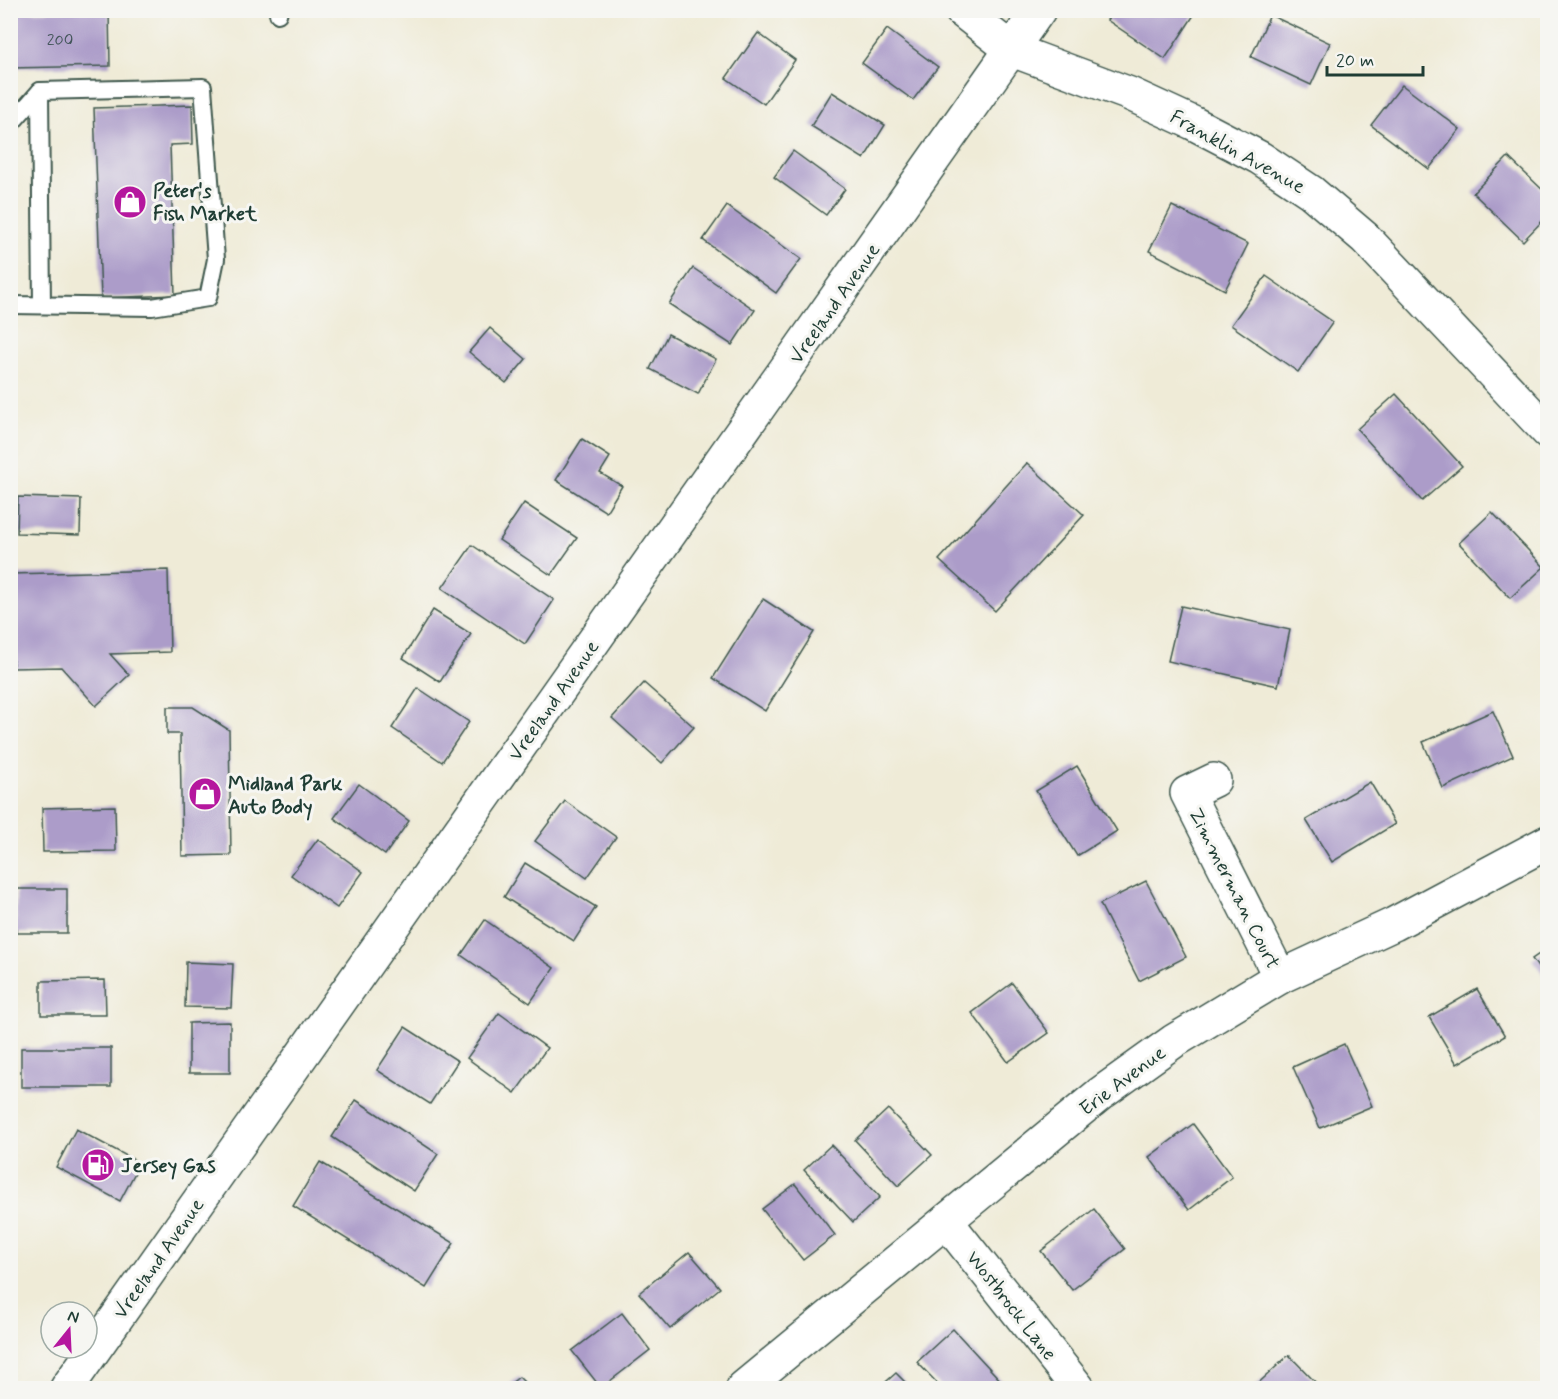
<svg xmlns="http://www.w3.org/2000/svg" width="1558" height="1399" viewBox="0 0 1558 1399" font-family="Mynerve,sans-serif">
<rect width="100%" height="100%" fill="#f6f6f2"/>
<filter id="ink" filterUnits="userSpaceOnUse"><feTurbulence type="fractalNoise" baseFrequency=".0167" numOctaves="2"/><feDisplacementMap in="SourceGraphic" scale="12" xChannelSelector="R" yChannelSelector="G"/><feConvolveMatrix kernelMatrix="1 2 1 2 8 2 1 2 1" color-interpolation-filters="sRGB"/></filter>
<filter id="wash" filterUnits="userSpaceOnUse"><feTurbulence type="fractalNoise" baseFrequency=".008" numOctaves="4" result="noise"/><feDisplacementMap in="SourceGraphic" scale="24" xChannelSelector="R" yChannelSelector="G"/><feGaussianBlur stdDeviation="1.35" result="paint"/><feColorMatrix in="noise" values="0 0 0 0 0 0 0 0 0 0 0 0 0 0 0 0 0 1.4 0 .05"/><feComposite in="paint" operator="in"/></filter>
<g filter="url(#wash)">
<rect width="100%" height="100%" fill="#efebd7"/>
<g id="blocks">
<g fill="#ac9cc9">
<path d="M109 10 110 66 10 68V12Z"/>
<path d="M1113 10H1194L1196 12 1165 59 1107 20Z"/>
<path d="M1270 15 1330 43 1311 85 1251 57Z"/>
<path d="M887 29 938 67 913 100 862 63Z"/>
<path d="M758 33 795 60 764 104 726 78Z"/>
<path d="M1402 85 1460 129 1429 169 1371 125Z"/>
<path d="M832 92 885 125 864 159 811 126Z"/>
<path d="M192 105 193 144 170 145 175 295 101 298 94 108Z"/>
<path d="M793 151 845 189 826 215 774 177Z"/>
<path d="M1508 157 1548 195V215L1523 241 1473 193Z"/>
<path d="M727 206 801 259 776 293 703 240Z"/>
<path d="M1172 206 1248 244 1225 290 1149 251Z"/>
<path d="M693 268 755 310 732 345 669 304Z"/>
<path d="M1266 276 1333 322 1298 372 1231 325Z"/>
<path d="M490 328 526 359 506 383 469 352Z"/>
<path d="M668 334 716 359 698 394 650 369Z"/>
<path d="M1396 394 1462 466 1422 501 1357 429Z"/>
<path d="M582 439 610 457 600 473 622 486 606 512 556 480Z"/>
<path d="M1027 463 1084 515 995 611 939 560Z"/>
<path d="M18 497 81 499 80 535 17 533Z"/>
<path d="M524 503 577 538 551 575 499 540Z"/>
<path d="M1492 512 1544 567 1510 598 1459 543Z"/>
<path d="M472 545 554 600 525 644 442 588Z"/>
<path d="M168 570 170 652 110 654 129 675 96 706 61 667 13 668 11 574Z"/>
<path d="M763 599 814 632 765 711 713 678Z"/>
<path d="M1181 606 1290 630 1278 686 1168 661Z"/>
<path d="M433 610 471 634 440 682 403 658Z"/>
<path d="M644 683 694 727 662 763 612 718Z"/>
<path d="M418 688 469 722 442 762 392 728Z"/>
<path d="M167 707H193L229 730 231 855 182 856 180 734H167Z"/>
<path d="M1493 711 1513 756 1443 788 1423 742Z"/>
<path d="M1077 766 1117 831 1077 856 1036 791Z"/>
<path d="M1370 782 1395 824 1332 862 1306 820Z"/>
<path d="M359 784 409 821 385 855 334 818Z"/>
<path d="M565 801 616 837 587 878 535 841Z"/>
<path d="M115 806 116 851 43 852 42 808Z"/>
<path d="M318 839 363 872 337 908 291 875Z"/>
<path d="M525 863 596 907 574 941 504 897Z"/>
<path d="M1146 881 1186 957 1139 981 1100 904Z"/>
<rect x="16" y="889" width="51" height="44"/>
<path d="M485 920 554 968 530 1003 461 955Z"/>
<path d="M1548 948V981L1532 959Z"/>
<path d="M186 962 233 964 231 1008 185 1007Z"/>
<path d="M105 980 106 1015H41V981Z"/>
<path d="M1012 983 1049 1033 1008 1062 972 1013Z"/>
<path d="M1477 989 1505 1036 1457 1064 1429 1017Z"/>
<path d="M499 1013 547 1048 515 1093 467 1058Z"/>
<path d="M230 1022V1073H189V1023Z"/>
<path d="M405 1027 458 1061 430 1104 377 1070Z"/>
<path d="M1344 1044 1372 1106 1320 1128 1293 1067Z"/>
<rect x="21" y="1048" width="90" height="39"/>
<path d="M356 1100 438 1154 414 1191 332 1137Z"/>
<path d="M888 1109 932 1155 898 1186 855 1140Z"/>
<path d="M1193 1124 1232 1177 1189 1210 1149 1157Z"/>
<path d="M76 1129 140 1163 120 1201 56 1167Z"/>
<path d="M831 1145 880 1197 853 1222 804 1170Z"/>
<path d="M320 1162 454 1243 426 1288 293 1206Z"/>
<path d="M795 1184 835 1235 803 1260 762 1209Z"/>
<path d="M1094 1209 1125 1249 1072 1290 1041 1251Z"/>
<path d="M689 1252 720 1288 670 1329 639 1293Z"/>
<path d="M622 1313 650 1350 601 1388 572 1351Z"/>
<path d="M953 1329 1002 1382 994 1388H942L917 1362Z"/>
<path d="M1289 1355 1321 1388H1253Z"/>
<path d="M896 1373 911 1388H879Z"/>
<path d="M519 1377 530 1388H505Z"/>
</g>
</g>
</g>
<g filter="url(#ink)">
<use href="#blocks" fill-opacity="0" stroke="#3e574c" stroke-width="1.5"/>
<g fill="none" stroke-linecap="round" stroke-linejoin="round">
<defs>
<g id="service">
<path d="M278 14 279 10"/>
<path d="M40 91 42 305"/>
<path d="M10 125 40 91 203 87 216 259 208 298 152 307 10 305"/>
</g>
<g id="minor">
<path d="M1214 780 1187 793 1280 977"/>
<path d="M946 1221 1078 1388"/>
<path d="M67 1388 1039 10"/>
<path d="M743 1388 1100 1094 1174 1041 1280 977 1394 924 1548 842"/>
</g>
<path id="tertiary" d="M961 10 1012 50 1130 94 1193 123 1260 158 1311 192 1365 238 1548 432"/>
</defs>
<use href="#service" stroke="#3e574c" stroke-width="20"/>
<use href="#minor" stroke="#3e574c" stroke-width="36"/>
<use href="#tertiary" stroke="#3e574c" stroke-width="36"/>
<use href="#service" stroke="#fff" stroke-width="16"/>
<use href="#minor" stroke="#fff" stroke-width="33"/>
<use href="#tertiary" stroke="#fff" stroke-width="33"/>
</g>
</g>
<defs>
<symbol id="shop-disc" viewBox="-11 -11 22 22"><circle r="9.5" fill="#b5179e" stroke="#f6f6f2"/><path d="M-5-2.5h2.3a2.7 3.5 0 0 1 5.4 0H5L5.5 6h-11ZM-1.5-2.5h3a1.5 2.3 0 0 0-3 0Z" fill="#fff"/></symbol>
<symbol id="fuel-disc" viewBox="-11 -11 22 22"><circle r="9.5" fill="#b5179e" stroke="#f6f6f2"/><path d="M-5.5-6h7V0h2V4h1.3V-2.5L3-4.5l.8-.8L6-3V5H2.5V1h-1V6h-7ZM-4.2-4.7v3.2H.2V-4.7Z" fill="#fff"/></symbol>
</defs>
<g fill-rule="evenodd">
<use href="#shop-disc" x="111" y="183" width="38" height="38"/>
<use href="#shop-disc" x="186" y="775" width="38" height="38"/>
<use href="#fuel-disc" x="79" y="1146" width="38" height="38"/>
</g>
<g text-anchor="middle" stroke-width="6" stroke-linejoin="round" paint-order="stroke">
<g font-size="16" fill="#425559">
<text x="60" y="45">200</text>
</g>
<g font-size="20" fill="#1f3d34" stroke="#f6f6f2">
<text transform="translate(1238 151) rotate(29)" y="7">Franklin Avenue</text>
<text transform="translate(834 303) rotate(-55)" y="7">Vreeland Avenue</text>
<text transform="translate(553 700) rotate(-55)" y="7">Vreeland Avenue</text>
<text transform="translate(1235 888) rotate(63)" y="7">Zimmerman Court</text>
<text transform="translate(1122 1080) rotate(-37)" y="7">Erie Avenue</text>
<text transform="translate(158 1258) rotate(-55)" y="7">Vreeland Avenue</text>
<text transform="translate(1012 1305) rotate(52)" y="7">Wostbrock Lane</text>
</g>
<g font-size="20" font-weight="bold" fill="#1f3d34" stroke="#f6f6f2" text-anchor="start">
<text x="153" y="197">Peter's<tspan x="153" dy="23">Fish Market</tspan></text>
<text x="228" y="790">Midland Park<tspan x="228" dy="23">Auto Body</tspan></text>
<text x="121" y="1172">Jersey Gas</text>
</g>
</g>
<rect width="1558" height="1399" fill="none" stroke="#f6f6f2" stroke-width="36"/>
<g transform="translate(69 1330) rotate(18)"><circle r="28" fill="#f6f6f2" stroke="#a0aca6" stroke-width="1.5"/>
<path d="M0-4.5L10 22L0 15L-10 22Z" fill="#b5179e"/>
<text y="-9" font-size="16" font-weight="bold" text-anchor="middle" fill="#1f3d34">N</text>
</g>
<path d="M1327 66v9h96v-9" fill="none" stroke="#1f3d34" stroke-width="3"/>
<text x="1336" y="66" font-size="18" fill="#1f3d34" stroke="#f6f6f2" stroke-width="4.5" paint-order="stroke">20 m</text>
</svg>
